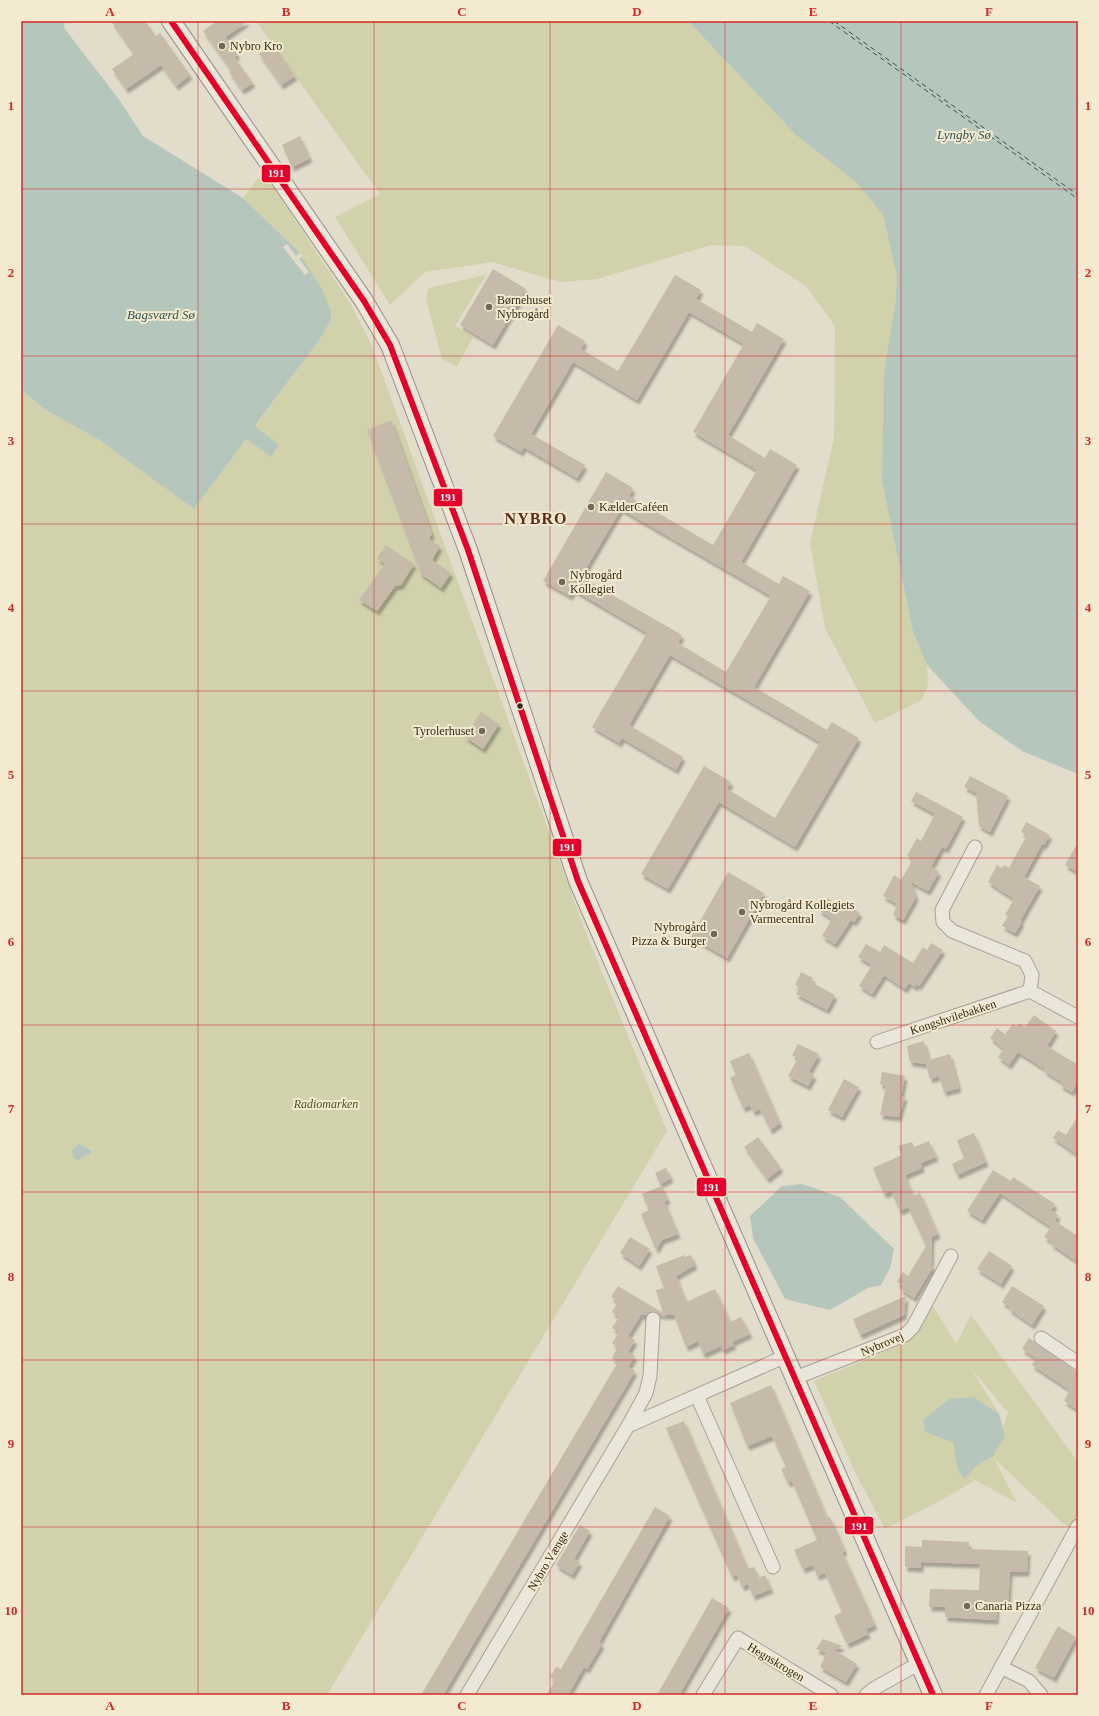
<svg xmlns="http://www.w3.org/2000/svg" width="1099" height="1716" viewBox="0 0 1099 1716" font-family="Georgia,serif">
<defs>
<filter id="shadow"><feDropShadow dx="2.5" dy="4.5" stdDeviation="1" flood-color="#0004"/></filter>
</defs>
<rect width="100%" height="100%" fill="#e2dcca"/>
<g fill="#d1d2ac" fill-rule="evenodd">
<path d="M256 21H688L796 135 857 183 883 215 897 277 882 481 913 632 927 665 928 685 922 700 875 723 825 628 810 543 834 438 835 326 806 286 745 246 711 245 597 279 560 282 492 262 425 272 390 305 335 217 380 194Z"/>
<path d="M263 172 350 303 372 346 584 928 667 1131 327 1695H21V389L44 409 101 441 246 439 271 457 279 445 255 427 320 339 331 320 297 250 243 198Z"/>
<path d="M486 275 455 326 473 337 457 367 442 359 426 299 428 288Z"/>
<path d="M933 1306 956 1344 971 1315 1078 1462V1534L1059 1520 994 1458 1017 1503 975 1480 949 1496 885 1529 855 1472 814 1381 904 1344 917 1331ZM971 1368 1008 1413 1003 1428 999 1414Z"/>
</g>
<g fill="#b5c7bd">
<path d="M21 21H65L64 28 118 98 143 136 243 198 297 250 322 289 331 312V320L320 339 255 426 279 445 271 457 246 439 194 509 101 441 44 409 21 389Z"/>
<path d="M688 21H1078V774L1022 751 979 721 927 665 913 632 882 481 884 374 895 306 897 277 883 215 857 183 796 135Z"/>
<path d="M79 1144 91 1150V1154L85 1155 79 1160 73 1158 72 1150Z"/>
<path d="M802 1184 840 1197 894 1249 890 1268 881 1285 868 1288 830 1310 785 1299 753 1238 750 1216 782 1186Z"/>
<path d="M973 1397 999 1414 1005 1436 993 1456 975 1467 964 1479 958 1470 953 1442 925 1432 923 1420 949 1399Z"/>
</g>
<path fill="#e2dcca" d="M287 244 296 256 300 253 303 256 299 259 309 272 305 275 283 247Z"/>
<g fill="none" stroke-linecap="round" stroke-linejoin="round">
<g stroke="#2c5452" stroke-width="1" stroke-dasharray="5 4" stroke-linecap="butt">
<path d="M829 21 1078 199"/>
<path d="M834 21 1078 195"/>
</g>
</g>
<g fill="#c6baab" fill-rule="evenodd" filter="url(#shadow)">
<path d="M111 21H145L156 36 160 33 190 75 176 86 161 65 126 89 112 69 134 54Z"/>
<path d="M217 21H248L225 37 238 55 234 57 253 83 242 90 229 72 231 70 203 31Z"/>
<path d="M273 44 295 76 281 85 259 54Z"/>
<path d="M300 136 310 158 292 167 282 145Z"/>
<path d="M493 269 526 289 493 345 460 325Z"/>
<path d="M675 275 701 290 696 299 752 332 757 323 784 339 728 435 765 458 770 449 797 465 741 562 779 584 783 576 810 591 754 687 827 730 832 722 859 738 795 847 719 802 668 889 641 874 704 766 731 782 727 789 775 818 820 742 670 655 629 725 683 757 676 770 622 738 619 743 592 727 647 633 574 590 570 596 543 581 606 472 633 488 629 496 713 545 757 470 693 432 744 344 689 312 637 400 573 362 531 434 585 465 577 478 524 447 521 452 493 436 558 325 585 341 581 349 618 371ZM621 509 771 596 726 672 678 643 682 635 581 577Z"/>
<path d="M391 420 432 534 429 539 440 546 432 560 451 573 441 588 421 574 367 430Z"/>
<path d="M386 545 414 564 401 585 395 586 377 611 359 600 385 564 377 558Z"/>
<path d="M481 712 499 724 483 749 465 737Z"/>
<path d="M970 776 1008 796 990 832 979 826 976 793 964 787Z"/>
<path d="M916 792 963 817 946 849 942 847 931 867 939 872 928 891 911 882 916 897 903 920 893 915 897 904 883 896 894 875 901 880 913 859 907 856 917 838 921 841 935 814 911 801Z"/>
<path d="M1026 822 1050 835 1044 845 1042 844 1024 877 1040 886 1020 921 1022 922 1015 933 1002 926 1008 916 1005 915 1014 899 988 882 997 865 1002 868 1004 865 1009 868 1027 835 1021 832Z"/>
<path d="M1078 842V872L1065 865Z"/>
<path d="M728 872 764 893 727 958 691 937Z"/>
<path d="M827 898 839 905 842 900 860 913 854 922 851 920 835 944 822 936 832 919 819 910Z"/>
<path d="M931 943 943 950 919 986 916 984 915 987 909 983 905 989 884 975 872 994 859 986 872 965 858 957 866 944 880 952 884 945 913 963 923 947 927 950Z"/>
<path d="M801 972 813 978 811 982 835 995 827 1010 796 994 800 987 795 985Z"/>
<path d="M1034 1015 1056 1031 1047 1046 1078 1065V1082L1072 1092 1060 1085 1062 1082 1044 1071 1045 1069 1018 1052 1009 1065 998 1057 1004 1049 990 1038 997 1028 1005 1034 1013 1024 1017 1027 1019 1023 1025 1027Z"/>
<path d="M924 1041 929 1060 950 1054 959 1088 944 1092 939 1076 930 1079 926 1064 910 1062 907 1046Z"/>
<path d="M798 1044 819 1054 809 1072 814 1075 808 1086 788 1076 798 1058 792 1055Z"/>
<path d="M749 1053 780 1123 770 1130 760 1109 753 1112 750 1105 743 1108 730 1078 736 1075 730 1061Z"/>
<path d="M882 1072 905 1076 901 1096H905L899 1117 880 1115 886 1086 880 1084Z"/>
<path d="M844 1079 859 1087 842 1117 828 1110Z"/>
<path d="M1078 1116V1155L1053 1138 1058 1130 1066 1135Z"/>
<path d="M974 1133 986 1162 957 1175 952 1164 964 1158 957 1140Z"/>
<path d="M758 1137 781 1168 767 1179 744 1147Z"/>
<path d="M929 1141 936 1157 921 1163 922 1168 905 1175 913 1196 920 1193 938 1234 932 1237 931 1265 933 1267 914 1298 900 1289 902 1285 897 1282 903 1272 908 1276 926 1246 908 1207 900 1211 891 1191 884 1194 873 1168 902 1155 898 1146 912 1142 914 1147Z"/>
<path d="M666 1168 671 1178 660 1184 655 1173Z"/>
<path d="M993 1170 1011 1181 1013 1177 1055 1204 1051 1210 1058 1215 1055 1221 1078 1236V1262L1051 1244 1052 1242 1044 1237 1051 1227 1000 1193 982 1220 967 1211Z"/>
<path d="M662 1186 668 1200 664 1201 678 1234 662 1240 656 1250 641 1214 649 1210 642 1194Z"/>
<path d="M630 1237 650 1249 639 1266 620 1253Z"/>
<path d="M989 1251 1012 1266 1001 1284 977 1269Z"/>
<path d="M685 1255V1257L691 1255 695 1265 676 1276 686 1302 715 1289 730 1322 741 1317 750 1334 732 1342 734 1345 723 1350 721 1346 703 1354 698 1341 686 1347 674 1315H660L653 1311 646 1315H641L628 1336 635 1340 628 1352 635 1356 628 1367 635 1371 443 1695H421L618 1362 612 1358 618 1347 612 1343 619 1332 612 1328 619 1317 612 1312 618 1302 611 1297 618 1286 663 1313 656 1290 664 1288 656 1266Z"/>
<path d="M1012 1286 1044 1306 1032 1325 1009 1309 1010 1307 1002 1302Z"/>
<path d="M906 1296 904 1315 860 1335 853 1319Z"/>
<path d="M1029 1338 1074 1370 1078 1371V1410L1064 1401 1070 1390 1032 1365 1036 1358 1022 1349Z"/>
<path d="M771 1385 827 1518 830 1517 845 1551 842 1552 875 1625 866 1629 868 1634 847 1644 834 1616 842 1612 825 1573 817 1576 813 1565 803 1569 794 1550 817 1540 792 1481 788 1483 781 1469 786 1467 772 1436 747 1446 730 1403Z"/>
<path d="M684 1421 748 1569 754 1567 759 1578 765 1575 771 1589 753 1596 748 1584 742 1587 737 1575 732 1577 666 1428Z"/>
<path d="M655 1507 670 1516 599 1642 602 1644 587 1669 584 1667 568 1695H547L555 1680 550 1677 556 1667 561 1669Z"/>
<path d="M580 1525 590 1531 574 1559 580 1562 572 1575 556 1565Z"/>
<path d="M922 1540 969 1542 968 1549 1028 1551 1027 1572H1010L1008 1605 997 1604 996 1620 945 1617V1607H929L930 1589 979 1590 980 1564 921 1562V1568L905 1567V1546L922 1547Z"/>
<path d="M712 1598 729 1608 679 1695H657Z"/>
<path d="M1058 1626 1076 1637 1054 1678 1035 1668Z"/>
<path d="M823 1639 843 1646 834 1650 857 1664 846 1682 820 1667 826 1653 816 1649Z"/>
</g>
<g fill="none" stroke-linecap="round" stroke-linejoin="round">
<defs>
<g id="street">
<path d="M975 847 942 910 943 922 952 931 1025 961 1032 975 1030 991"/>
<path d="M877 1042 1030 991 1078 1017"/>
<path d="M1041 1338 1078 1363"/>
<path d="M795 1378 905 1335 913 1327 951 1256"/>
<path d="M697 1396 773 1567"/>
<path d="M628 1426 786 1356"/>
<path d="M1001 1667 1029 1681 1041 1695"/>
<path d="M467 1695 628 1426 646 1393 650 1376 653 1319"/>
<path d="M703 1695 738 1638 831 1695"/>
<path d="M866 1695 875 1688 918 1664"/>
<path d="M986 1695 1078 1526"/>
</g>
<path id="secondary" d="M171 21 364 301 390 345 468 550 578 881 933 1695"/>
</defs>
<use href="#street" stroke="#a7a094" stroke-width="15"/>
<use href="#secondary" stroke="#969084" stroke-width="20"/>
<use href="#street" stroke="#eae6db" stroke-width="13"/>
<use href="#secondary" stroke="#eae6db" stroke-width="18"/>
<defs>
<path id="bus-1" d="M171 21 364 301 390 345 468 550 578 881 933 1695"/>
</defs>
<use href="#bus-1" stroke="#f4eacf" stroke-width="9"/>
<use href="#bus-1" stroke="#e4002b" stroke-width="6"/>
</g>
<path fill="none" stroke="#d62828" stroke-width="1" stroke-opacity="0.55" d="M198 21V1695M374 21V1695M550 21V1695M725 21V1695M901 21V1695M21 189H1078M21 356H1078M21 524H1078M21 691H1078M21 858H1078M21 1025H1078M21 1192H1078M21 1360H1078M21 1527H1078"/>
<g fill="#726759" stroke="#f4eacf" stroke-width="1.5">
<circle cx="222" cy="46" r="4"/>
<circle cx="489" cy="307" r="4"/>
<circle cx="591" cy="507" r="4"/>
<circle cx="562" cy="582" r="4"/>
<circle cx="482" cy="731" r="4"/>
<circle cx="742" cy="912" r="4"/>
<circle cx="714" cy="934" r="4"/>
<circle cx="967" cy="1606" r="4"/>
</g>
<circle fill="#35281c" stroke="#f4eacf" stroke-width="1.5" cx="520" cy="706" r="3.5"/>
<g text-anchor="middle" stroke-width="4" stroke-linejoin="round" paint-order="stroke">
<g font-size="12" fill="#35281c" stroke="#f4eacf" text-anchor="start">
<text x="230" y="50">Nybro Kro</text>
<text x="497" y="304">Børnehuset<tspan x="497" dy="14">Nybrogård</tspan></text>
<text x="599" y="511">KælderCaféen</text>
<text x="570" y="579">Nybrogård<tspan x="570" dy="14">Kollegiet</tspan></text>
<text x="474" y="735" text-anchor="end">Tyrolerhuset</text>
<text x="750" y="909">Nybrogård Kollegiets<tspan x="750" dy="14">Varmecentral</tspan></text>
<text x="706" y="931" text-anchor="end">Nybrogård<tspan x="706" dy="14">Pizza &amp; Burger</tspan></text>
<text x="975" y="1610">Canaria Pizza</text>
</g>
<g font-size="12" fill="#35281c" stroke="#f4eacf">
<text transform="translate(953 1017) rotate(-18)" y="4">Kongshvilebakken</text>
<text transform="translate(882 1344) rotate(-23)" y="4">Nybrovej</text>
<text transform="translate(548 1561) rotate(-59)" y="4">Nybro Vænge</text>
<text transform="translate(776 1662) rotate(31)" y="4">Hegnskrogen</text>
</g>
<g font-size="12" font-style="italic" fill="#445023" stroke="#f4eacf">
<text x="326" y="1108">Radiomarken</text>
</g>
<g font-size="13" font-style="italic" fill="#2c5452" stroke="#f4eacf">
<text x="964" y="139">Lyngby Sø</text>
<text x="161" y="319">Bagsværd Sø</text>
</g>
<g font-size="16" font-weight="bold" letter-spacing="1" fill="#602c1d" stroke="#f4eacf">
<text x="536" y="524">NYBRO</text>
</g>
</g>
<g stroke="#f4eacf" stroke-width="1.5">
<rect x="261" y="164" width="30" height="19" rx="4" fill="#e4002b"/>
<rect x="433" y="488" width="30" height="19" rx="4" fill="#e4002b"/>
<rect x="552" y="838" width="30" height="19" rx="4" fill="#e4002b"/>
<rect x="696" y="1177" width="31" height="20" rx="4" fill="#e4002b"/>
<rect x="844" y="1516" width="30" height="19" rx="4" fill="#e4002b"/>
</g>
<g font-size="11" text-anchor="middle" font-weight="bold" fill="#fff">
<text x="276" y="177">191</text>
<text x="448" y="501">191</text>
<text x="567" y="851">191</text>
<text x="711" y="1191">191</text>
<text x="859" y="1530">191</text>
</g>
<rect width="1099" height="1716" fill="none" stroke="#f4eacf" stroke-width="44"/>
<rect x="22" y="22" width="1055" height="1672" fill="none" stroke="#d62828" stroke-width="1.5"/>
<g font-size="13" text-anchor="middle" font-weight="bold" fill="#d62828">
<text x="110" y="16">A</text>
<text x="286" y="16">B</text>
<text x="462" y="16">C</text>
<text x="637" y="16">D</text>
<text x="813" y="16">E</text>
<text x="989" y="16">F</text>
<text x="11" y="110">1</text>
<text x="1088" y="110">1</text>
<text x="11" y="277">2</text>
<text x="1088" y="277">2</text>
<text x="11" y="445">3</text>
<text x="1088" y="445">3</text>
<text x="11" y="612">4</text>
<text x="1088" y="612">4</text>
<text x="11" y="779">5</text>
<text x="1088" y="779">5</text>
<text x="11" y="946">6</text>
<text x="1088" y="946">6</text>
<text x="11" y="1113">7</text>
<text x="1088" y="1113">7</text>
<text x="11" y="1281">8</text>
<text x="1088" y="1281">8</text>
<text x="11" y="1448">9</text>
<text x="1088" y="1448">9</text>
<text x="11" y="1615">10</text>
<text x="1088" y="1615">10</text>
<text x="110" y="1710">A</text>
<text x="286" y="1710">B</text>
<text x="462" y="1710">C</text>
<text x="637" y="1710">D</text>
<text x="813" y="1710">E</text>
<text x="989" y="1710">F</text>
</g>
</svg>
